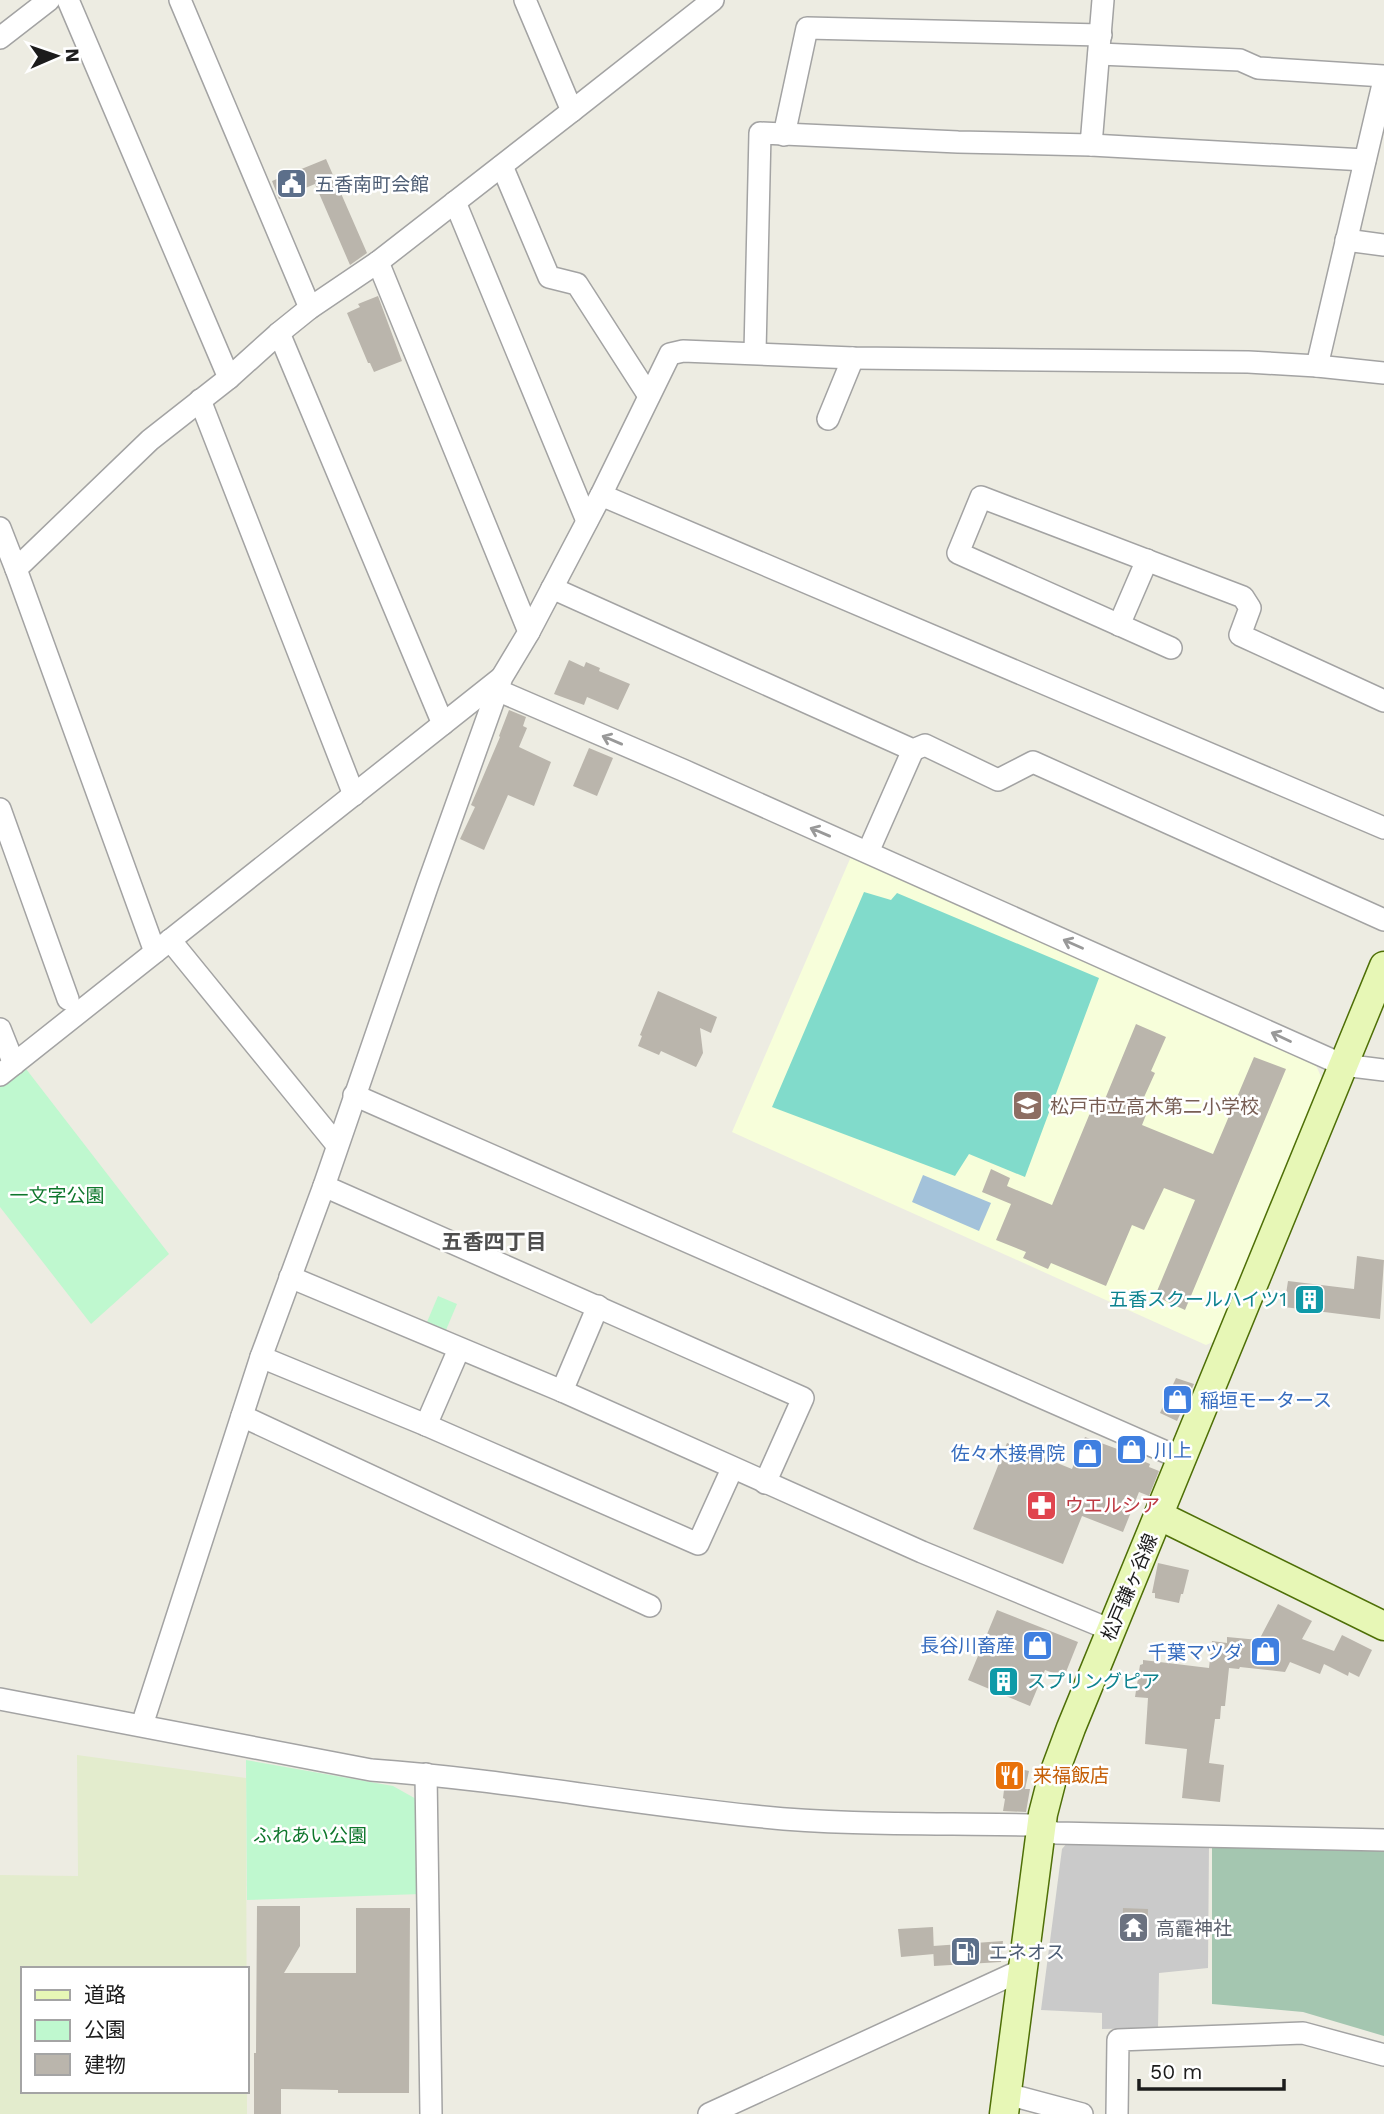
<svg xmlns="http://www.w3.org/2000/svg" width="1384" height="2114" viewBox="0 0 1384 2114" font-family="'Work Sans','Noto Sans JP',sans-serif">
<rect width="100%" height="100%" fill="#edece2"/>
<path fill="#f7feda" d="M853 852 1315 1063 1322 1079 1215 1341 1206 1345 732 1132Z"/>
<path fill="#cacaca" d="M1068 1842 1209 1844 1208 1968 1159 1973 1158 2028 1102 2029V2013L1041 2010 1062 1849Z"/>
<path fill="#e3eccd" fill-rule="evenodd" d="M77 1755 246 1778 247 2114H0V1875L78 1876ZM23 1969H247V2091H23Z"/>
<path fill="#a4c6b0" d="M1212 1841 1384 1845V2036L1303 2012 1212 2004Z"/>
<g fill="#bff8cf">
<path d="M23 1065 169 1254 91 1324 0 1207V1083Z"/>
<path d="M438 1296 457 1304 446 1330 427 1322Z"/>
<path d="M246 1760 393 1786 418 1800 421 1894 247 1900Z"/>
</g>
<path fill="#81dbcb" d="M864 892 891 900 897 893 1099 978 1025 1177 969 1154 955 1176 772 1107Z"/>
<path fill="#a3c2da" d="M923 1175 991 1203 979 1231 912 1202Z"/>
<g fill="#bab5ac">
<path d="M326 159 367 253 350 265 315 184 279 199 272 181Z"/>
<path d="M378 296 402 361 374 372 370 363H368L347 313 360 307 358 304Z"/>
<path d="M569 660 584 667 586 662 600 668 599 671 630 684 618 710 587 697 584 705 554 694Z"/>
<path d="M509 710 526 717 523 726 527 728 519 747 551 762 534 806 508 795 484 850 460 839 475 807 471 805 500 737 499 736Z"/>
<path d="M589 748 613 758 597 796 573 786Z"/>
<path d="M658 991 717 1017 711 1033 700 1028 703 1053 696 1067 661 1051 659 1055 638 1046 642 1036 640 1035Z"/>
<path d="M1136 1024 1166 1037 1151 1071 1155 1073 1140 1106 1148 1110 1142 1125 1213 1154 1254 1057 1286 1069 1185 1310 1155 1296 1195 1200 1164 1188 1144 1230 1132 1225 1106 1286 1051 1263 1048 1269 1023 1258 1026 1252 996 1240 1011 1204 982 1192 991 1169 1010 1178 1007 1186 1052 1205 1090 1113 1098 1116Z"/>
<path d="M1357 1256 1384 1260 1380 1319 1284 1307 1288 1281 1354 1289Z"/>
<path d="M1176 1378 1194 1384 1177 1421 1160 1413Z"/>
<path d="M1085 1437 1120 1450 1121 1447 1144 1457 1143 1461 1150 1464 1149 1467 1159 1471 1149 1496 1139 1492 1123 1532 1082 1516 1063 1564 973 1529 1007 1443 1072 1469Z"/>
<path d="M1158 1563 1189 1570 1183 1594H1181L1179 1603 1155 1598V1593H1152Z"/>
<path d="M1278 1604 1312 1621 1302 1639 1334 1651 1342 1635 1372 1650 1359 1677 1349 1672 1348 1676 1324 1664 1320 1674 1290 1662 1285 1672 1240 1667 1239 1669 1229 1668 1225 1706H1221L1220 1719H1215L1209 1763 1224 1765 1220 1802 1182 1798 1187 1749 1145 1744 1148 1698 1135 1697 1140 1665 1143 1664V1660L1209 1668 1212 1641 1227 1643V1637L1259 1640Z"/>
<path d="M997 1610 1078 1642 1066 1672 1064 1671 1062 1676 1045 1670 1030 1706 968 1680Z"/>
<path d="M1007 1766 1029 1771 1025 1789H1030L1026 1812 1003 1811 1005 1799 1003 1798Z"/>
<path d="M257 1906H300V1946L284 1973H356V1908H410L409 2093H338V2090L281 2089V2114H254V2053H256Z"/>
<path d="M1123 1908 1148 1909 1147 1938H1122Z"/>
<path d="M933 1927 934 1954 901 1957 898 1929Z"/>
<path d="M1003 1941 1001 1962 934 1966 933 1946Z"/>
</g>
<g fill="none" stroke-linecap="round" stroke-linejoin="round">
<defs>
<g id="street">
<path d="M68 0 229 378"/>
<path d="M180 0 310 308"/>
<path d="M0 38 49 0"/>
<path d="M1099 54 1240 60 1258 68 1384 76"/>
<path d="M572 111 713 0"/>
<path d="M784 135 807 28 1101 35"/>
<path d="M1091 145 1365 160"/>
<path d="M502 166 549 277 577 284 649 396"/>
<path d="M455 202 587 521"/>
<path d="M1346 240 1384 245"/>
<path d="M279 333 443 724"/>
<path d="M755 352 760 133 958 142 1091 145 1103 0"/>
<path d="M1317 366 1384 80"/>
<path d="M200 400 354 795"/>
<path d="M828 419 853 358"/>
<path d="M601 495 1384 828"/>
<path d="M0 528 16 569 150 440 229 378 279 333 310 308 378 262 572 111 525 0"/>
<path d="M16 569 155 952"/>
<path d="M552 588 913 750 925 745 998 780 1033 762 1384 920"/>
<path d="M1119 625 1147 560"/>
<path d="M529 632 601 495 670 354 683 351 853 358 1248 362 1317 366 1384 373"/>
<path d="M1171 648 958 553 981 497 1243 597 1250 608 1240 635 1384 701"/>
<path d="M497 690 685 771 1343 1065 1384 1070"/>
<path d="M0 809 68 999"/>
<path d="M868 852 913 750"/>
<path d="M170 940 337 1145"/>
<path d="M0 1029 14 1064"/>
<path d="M0 1075 501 678"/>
<path d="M354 1095 1182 1459"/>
<path d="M324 1186 803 1398 765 1483"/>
<path d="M290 1277 562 1391 922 1552 1111 1630"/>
<path d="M261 1357 426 1425 698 1544 732 1469"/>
<path d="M562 1391 598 1306"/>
<path d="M242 1416 650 1606"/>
<path d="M426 1425 459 1349"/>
<path d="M0 1699 371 1770C499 1779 626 1803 754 1816 845 1826 938 1823 1029 1825L1056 1833 1384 1840"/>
<path d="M142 1725 261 1357 324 1186 428 884 502 677 529 632 378 262"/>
<path d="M426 1774 431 2114"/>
<path d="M1007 2094 1082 2114"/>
<path d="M709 2114 1022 1970"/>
<path d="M1117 2114 1118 2040 1303 2033 1384 2055"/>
</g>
<g id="secondary">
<path d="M1160 1516 1384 1626"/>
<path d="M1004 2114 1043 1814 1052 1779 1071 1728 1384 966"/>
</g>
</defs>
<use href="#street" stroke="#a3a3a3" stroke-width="24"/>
<use href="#secondary" stroke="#4e6f07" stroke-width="31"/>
<use href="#street" stroke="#fff" stroke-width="21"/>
<use href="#secondary" stroke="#e7f7b6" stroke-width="28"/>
</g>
<defs><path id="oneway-shaft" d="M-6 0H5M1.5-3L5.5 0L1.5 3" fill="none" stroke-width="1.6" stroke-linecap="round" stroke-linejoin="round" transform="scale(1.75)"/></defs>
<g stroke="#999">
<use href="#oneway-shaft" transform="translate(612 740) rotate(-157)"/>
<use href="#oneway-shaft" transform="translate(820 832) rotate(-157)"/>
<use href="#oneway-shaft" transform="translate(1073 944) rotate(-156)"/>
<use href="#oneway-shaft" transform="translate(1281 1037) rotate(-155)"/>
</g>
<defs>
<symbol id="civic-square" viewBox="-11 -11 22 22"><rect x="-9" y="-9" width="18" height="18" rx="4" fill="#5c6f8a" stroke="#fff"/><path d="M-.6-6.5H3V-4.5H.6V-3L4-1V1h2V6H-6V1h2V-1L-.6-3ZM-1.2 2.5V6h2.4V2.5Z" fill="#fff"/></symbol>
<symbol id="school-square" viewBox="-11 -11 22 22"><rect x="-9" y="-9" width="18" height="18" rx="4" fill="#8d6e63" stroke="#fff"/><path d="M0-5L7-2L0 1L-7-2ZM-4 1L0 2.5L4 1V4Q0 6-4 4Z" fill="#fff"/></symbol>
<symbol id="building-square" viewBox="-11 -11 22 22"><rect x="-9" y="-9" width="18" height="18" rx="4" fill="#0f9aa8" stroke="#fff"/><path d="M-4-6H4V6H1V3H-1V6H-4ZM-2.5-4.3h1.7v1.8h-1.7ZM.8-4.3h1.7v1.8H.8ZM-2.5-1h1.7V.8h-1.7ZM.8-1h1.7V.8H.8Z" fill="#fff"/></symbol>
<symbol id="shop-square" viewBox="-11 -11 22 22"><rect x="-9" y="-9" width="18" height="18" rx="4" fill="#3f7fe0" stroke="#fff"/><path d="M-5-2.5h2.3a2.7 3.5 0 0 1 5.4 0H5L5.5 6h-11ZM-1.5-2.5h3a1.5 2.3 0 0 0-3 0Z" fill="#fff"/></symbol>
<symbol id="pharmacy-square" viewBox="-11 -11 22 22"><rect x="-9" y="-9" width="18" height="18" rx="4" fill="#e0444e" stroke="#fff"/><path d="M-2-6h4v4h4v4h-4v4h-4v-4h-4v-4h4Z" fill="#fff"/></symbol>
<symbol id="restaurant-square" viewBox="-11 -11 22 22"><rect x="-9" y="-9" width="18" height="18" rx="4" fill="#e8710a" stroke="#fff"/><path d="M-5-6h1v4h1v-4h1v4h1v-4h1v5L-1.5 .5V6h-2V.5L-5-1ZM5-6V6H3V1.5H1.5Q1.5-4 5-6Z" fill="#fff"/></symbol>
<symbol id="temple-square" viewBox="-11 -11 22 22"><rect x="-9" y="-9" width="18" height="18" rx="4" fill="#6b7280" stroke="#fff"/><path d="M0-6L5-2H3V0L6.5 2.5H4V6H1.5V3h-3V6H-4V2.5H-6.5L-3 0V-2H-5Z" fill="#fff"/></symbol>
<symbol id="fuel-square" viewBox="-11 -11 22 22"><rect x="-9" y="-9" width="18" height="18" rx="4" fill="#5c6f8a" stroke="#fff"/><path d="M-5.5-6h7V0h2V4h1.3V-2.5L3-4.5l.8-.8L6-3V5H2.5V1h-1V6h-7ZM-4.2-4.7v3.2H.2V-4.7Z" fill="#fff"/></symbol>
</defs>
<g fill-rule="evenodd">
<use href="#civic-square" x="274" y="166" width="35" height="35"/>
<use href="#school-square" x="1010" y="1088" width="35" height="35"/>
<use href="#building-square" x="1292" y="1282" width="35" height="35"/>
<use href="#shop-square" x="1160" y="1382" width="35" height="35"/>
<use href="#shop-square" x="1114" y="1432" width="35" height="35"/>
<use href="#shop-square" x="1070" y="1436" width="35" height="35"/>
<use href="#pharmacy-square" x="1024" y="1488" width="35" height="35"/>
<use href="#shop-square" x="1020" y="1628" width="35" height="35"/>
<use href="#shop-square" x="1248" y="1634" width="35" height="35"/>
<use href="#building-square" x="986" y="1664" width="35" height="35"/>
<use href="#restaurant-square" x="992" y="1758" width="35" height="35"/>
<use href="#temple-square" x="1116" y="1910" width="35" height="35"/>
<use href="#fuel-square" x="948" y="1934" width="35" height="35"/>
</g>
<g text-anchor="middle" stroke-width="5" stroke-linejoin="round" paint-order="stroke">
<g font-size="19" fill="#4e5e75" stroke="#fff" text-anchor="start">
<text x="315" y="191">五香南町会館</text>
<text x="989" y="1959">エネオス</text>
</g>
<g font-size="19" fill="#785e54" stroke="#fff" text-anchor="start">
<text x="1050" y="1113">松戸市立高木第二小学校</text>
</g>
<g font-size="19" fill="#0e772c" stroke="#fff">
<text x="57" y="1202">一文字公園</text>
<text x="310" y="1842">ふれあい公園</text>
</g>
<g font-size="19" fill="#0d838f" stroke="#fff" text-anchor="end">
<text x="1287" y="1306">五香スクールハイツ1</text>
<text x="1027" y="1688" text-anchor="start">スプリングピア</text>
</g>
<g font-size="19" fill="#366cbe" stroke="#fff" text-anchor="end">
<text x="1200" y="1407" text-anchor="start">稲垣モータース</text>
<text x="1154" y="1457" text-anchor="start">川上</text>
<text x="1065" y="1460">佐々木接骨院</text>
<text x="1015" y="1652">長谷川畜産</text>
<text x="1243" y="1659">千葉マツダ</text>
</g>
<g font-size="19" fill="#be3a42" stroke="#fff" text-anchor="start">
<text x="1065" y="1512">ウエルシア</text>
</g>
<g font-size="19" fill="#1c1c1c" stroke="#fff">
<text transform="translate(1129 1587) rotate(-67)" y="7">松戸鎌ヶ谷線</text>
</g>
<g font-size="19" fill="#c56008" stroke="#fff" text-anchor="start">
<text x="1033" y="1782">来福飯店</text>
</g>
<g font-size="19" fill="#5b616d" stroke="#fff" text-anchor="start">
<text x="1156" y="1935">高靇神社</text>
</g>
<g font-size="21" font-weight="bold" fill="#4f4f4f" stroke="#fff">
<text x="494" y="1249">五香四丁目</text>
</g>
</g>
<rect x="21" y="1967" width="228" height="126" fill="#ffffff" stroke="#a4a4a4" stroke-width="2"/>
<rect x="35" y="1990" width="35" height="10" fill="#e7f7b6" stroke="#a4a4a4" stroke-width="2"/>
<text x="84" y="2002" font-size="21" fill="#1c1c1c">道路</text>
<rect x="35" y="2020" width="35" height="21" fill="#bff8cf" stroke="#a4a4a4" stroke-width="2"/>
<text x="84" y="2037" font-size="21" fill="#1c1c1c">公園</text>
<rect x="35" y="2054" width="35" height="21" fill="#bab5ac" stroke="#a4a4a4" stroke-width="2"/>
<text x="84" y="2072" font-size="21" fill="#1c1c1c">建物</text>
<g transform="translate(56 56) rotate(88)" stroke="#ffffff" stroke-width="5" paint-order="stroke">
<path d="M0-5L12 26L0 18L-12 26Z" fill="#1c1c1c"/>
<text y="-10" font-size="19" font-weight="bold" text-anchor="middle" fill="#1c1c1c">N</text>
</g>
<path d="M1139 2079v10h145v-10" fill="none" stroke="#1c1c1c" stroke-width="3.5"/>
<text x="1150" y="2079" font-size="21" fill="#1c1c1c" stroke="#ffffff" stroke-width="5" paint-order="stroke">50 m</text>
</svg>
